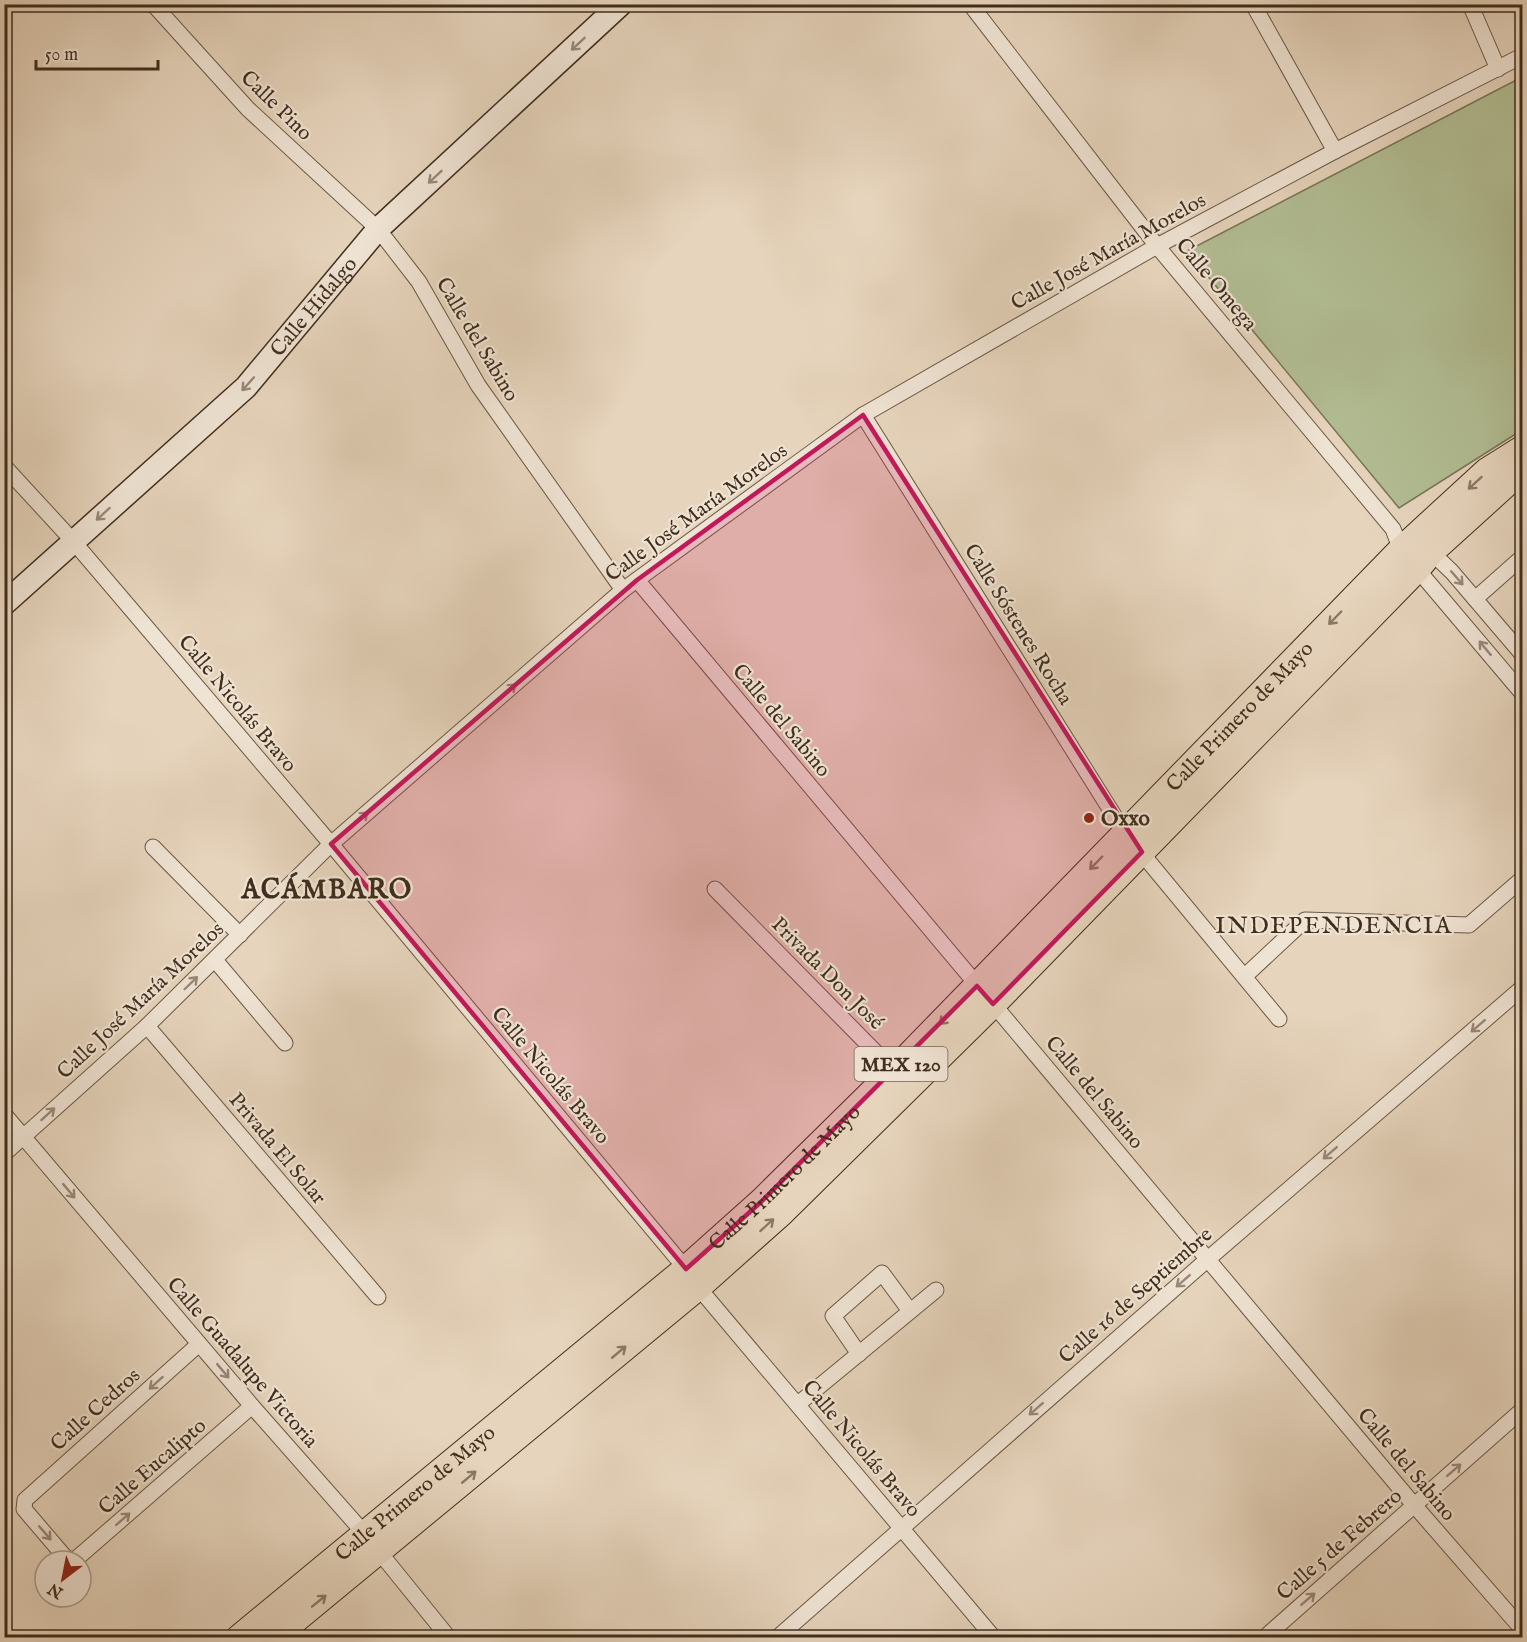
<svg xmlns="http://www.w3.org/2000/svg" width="1527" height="1642" viewBox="0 0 1527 1642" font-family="'IM FELL English',serif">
<rect width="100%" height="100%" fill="#e6d4bc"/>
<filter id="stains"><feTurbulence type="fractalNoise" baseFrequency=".00333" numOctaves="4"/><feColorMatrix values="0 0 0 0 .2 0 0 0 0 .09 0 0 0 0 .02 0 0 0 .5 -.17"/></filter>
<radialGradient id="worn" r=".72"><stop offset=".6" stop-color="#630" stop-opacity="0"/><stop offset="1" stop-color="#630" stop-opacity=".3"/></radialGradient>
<path fill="#b2bd93" stroke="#797658" stroke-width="1.5" d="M1522 77V430L1399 508 1187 251Z"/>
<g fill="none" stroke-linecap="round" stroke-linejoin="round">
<defs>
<g id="street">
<path d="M153 4 248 109 378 229 419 282 478 385 623 590"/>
<path d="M970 4 1157 246 1393 529 1401 550 1522 693"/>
<path d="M1253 4 1335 151"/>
<path d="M1470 4 1498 69"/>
<path d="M863 415 1125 833 1279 1019"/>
<path d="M4 466 73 541 331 844 686 1269 698 1287 994 1638"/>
<path d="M1426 547 1452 572 1522 654"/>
<path d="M637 580 1414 1505 1522 1629"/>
<path d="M1475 599 1519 560 1522 559"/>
<path d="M153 847 240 935"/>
<path d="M715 889 899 1076"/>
<path d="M215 960 285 1043"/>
<path d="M1245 976 1305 920 1469 925 1522 879"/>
<path d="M147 1026 378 1297"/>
<path d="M4 1114 252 1406 364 1533 449 1638"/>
<path d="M4 1154 147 1026 331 844 623 590 863 415 1157 246 1335 151 1522 56"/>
<path d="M199 1344 25 1500 24 1509 65 1557 72 1560 76 1559 252 1406"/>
<path d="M859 1354 833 1316 882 1273 910 1311"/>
<path d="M798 1404 936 1290"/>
<path d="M777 1638 1208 1259 1522 988"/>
<path d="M1264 1638 1522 1410"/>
</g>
<g id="secondary">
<path id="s1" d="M4 604 246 387 378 229 621 4"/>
</g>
<g id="primary">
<path id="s2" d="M239 1638 686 1269 761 1202 894 1071 1401 550 1487 471 1522 449"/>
<path d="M273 1638 698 1287 781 1213 993 1004 1417 569 1431 552 1507 483 1522 474"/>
</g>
</defs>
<use href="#street" stroke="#6a5845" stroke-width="17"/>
<use href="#secondary" stroke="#402e1d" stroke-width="25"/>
<use href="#primary" stroke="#402e1d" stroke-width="28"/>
<use href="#street" stroke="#efe3d3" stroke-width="15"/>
<use href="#secondary" stroke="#efe3d3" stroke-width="22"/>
<use href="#primary" stroke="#e6d4bc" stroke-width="26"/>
</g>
<defs><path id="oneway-shaft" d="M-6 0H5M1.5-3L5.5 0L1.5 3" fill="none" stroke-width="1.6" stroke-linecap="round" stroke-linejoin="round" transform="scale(1.5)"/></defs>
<g stroke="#988878">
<use href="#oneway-shaft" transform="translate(578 44) rotate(137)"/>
<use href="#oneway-shaft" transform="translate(435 177) rotate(137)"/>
<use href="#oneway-shaft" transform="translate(248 384) rotate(132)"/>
<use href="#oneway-shaft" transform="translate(103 514) rotate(138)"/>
<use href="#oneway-shaft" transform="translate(1457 578) rotate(49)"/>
<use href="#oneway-shaft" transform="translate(1485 648) rotate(-130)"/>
<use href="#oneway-shaft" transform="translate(509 690) rotate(-41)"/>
<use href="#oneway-shaft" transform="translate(361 818) rotate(-41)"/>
<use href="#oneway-shaft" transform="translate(191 983) rotate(-44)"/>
<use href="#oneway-shaft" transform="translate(1478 1026) rotate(139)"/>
<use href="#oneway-shaft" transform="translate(48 1114) rotate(-42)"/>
<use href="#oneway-shaft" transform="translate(1330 1153) rotate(139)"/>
<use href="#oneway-shaft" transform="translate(69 1191) rotate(50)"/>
<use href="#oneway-shaft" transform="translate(1183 1281) rotate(139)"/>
<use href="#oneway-shaft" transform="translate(223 1371) rotate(50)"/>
<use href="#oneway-shaft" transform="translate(156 1383) rotate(138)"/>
<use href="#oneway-shaft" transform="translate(1036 1409) rotate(139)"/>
<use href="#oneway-shaft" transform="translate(1454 1470) rotate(-41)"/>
<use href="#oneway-shaft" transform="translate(123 1519) rotate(-41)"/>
<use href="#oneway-shaft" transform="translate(45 1533) rotate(49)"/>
<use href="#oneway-shaft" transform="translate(1308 1599) rotate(-41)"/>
</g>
<g stroke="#8b7965">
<use href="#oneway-shaft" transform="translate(1475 483) rotate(138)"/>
<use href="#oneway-shaft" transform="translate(1335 618) rotate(134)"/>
<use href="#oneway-shaft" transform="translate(1096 863) rotate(134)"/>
<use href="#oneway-shaft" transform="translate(946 1018) rotate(134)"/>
<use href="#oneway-shaft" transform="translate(767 1225) rotate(-42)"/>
<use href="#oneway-shaft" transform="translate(619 1352) rotate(-40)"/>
<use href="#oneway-shaft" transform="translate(469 1477) rotate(-40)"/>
<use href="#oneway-shaft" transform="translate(319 1601) rotate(-39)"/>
</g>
<path fill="#c2185b" fill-opacity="0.2" stroke="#c2185b" stroke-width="4.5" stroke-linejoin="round" d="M863 415 1142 852 993 1004 977 986 761 1202 686 1269 331 844 637 580Z"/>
<circle fill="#8f2418" stroke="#efe3d3" stroke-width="2" cx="1089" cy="818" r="6"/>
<g text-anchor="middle" stroke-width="4.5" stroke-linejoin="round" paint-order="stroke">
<rect fill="#efe3d3" stroke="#746454" stroke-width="1.5" x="854.5" y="1047" width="93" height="34" rx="4.5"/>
<g font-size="20" font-weight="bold" fill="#402e1d">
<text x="901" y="1071">MEX 120</text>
</g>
<g font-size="21" fill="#402e1d" stroke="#efe3d3">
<text transform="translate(277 105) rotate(44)" y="7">Calle Pino</text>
<text transform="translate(1108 251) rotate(-29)" y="7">Calle José María Morelos</text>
<text transform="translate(1217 284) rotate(50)" y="7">Calle Omega</text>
<text dy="7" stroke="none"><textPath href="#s1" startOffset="430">Calle Hidalgo</textPath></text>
<text transform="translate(478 339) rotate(59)" y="7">Calle del Sabino</text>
<text transform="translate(696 512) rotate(-36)" y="7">Calle José María Morelos</text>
<text transform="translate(1019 624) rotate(58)" y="7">Calle Sóstenes Rocha</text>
<text transform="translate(238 703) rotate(50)" y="7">Calle Nicolás Bravo</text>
<text dy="7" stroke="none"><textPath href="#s2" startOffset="1362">Calle Primero de Mayo</textPath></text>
<text transform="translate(782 720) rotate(50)" y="7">Calle del Sabino</text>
<text transform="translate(828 973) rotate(45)" y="7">Privada Don José</text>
<text transform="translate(140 1000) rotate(-43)" y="7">Calle José María Morelos</text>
<text transform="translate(551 1075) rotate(50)" y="7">Calle Nicolás Bravo</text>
<text transform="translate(1095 1092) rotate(50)" y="7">Calle del Sabino</text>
<text transform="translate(278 1148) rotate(50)" y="7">Privada El Solar</text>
<text dy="7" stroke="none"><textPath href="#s2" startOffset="714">Calle Primero de Mayo</textPath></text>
<text transform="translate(1135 1295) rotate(-41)" y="7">Calle 16 de Septiembre</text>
<text transform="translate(243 1362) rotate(49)" y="7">Calle Guadalupe Victoria</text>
<text transform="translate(95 1409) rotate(-42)" y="7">Calle Cedros</text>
<text transform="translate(862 1448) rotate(50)" y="7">Calle Nicolás Bravo</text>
<text transform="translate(1407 1464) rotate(50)" y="7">Calle del Sabino</text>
<text transform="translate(152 1466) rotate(-41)" y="7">Calle Eucalipto</text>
<text dy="7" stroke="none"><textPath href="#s2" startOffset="228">Calle Primero de Mayo</textPath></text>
<text transform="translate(1339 1544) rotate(-41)" y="7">Calle 5 de Febrero</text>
</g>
<g font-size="21" font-weight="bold" fill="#402e1d" stroke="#efe3d3" text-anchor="start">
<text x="1101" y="825">Oxxo</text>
</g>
<g font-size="24" letter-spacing="1.5" fill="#402e1d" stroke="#efe3d3">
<text x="1334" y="933">INDEPENDENCIA</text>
</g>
<g font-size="27" font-weight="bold" letter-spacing="1.5" fill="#402e1d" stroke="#efe3d3">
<text x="327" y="898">ACÁMBARO</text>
</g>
</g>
<rect width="1527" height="1642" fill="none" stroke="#e6d4bc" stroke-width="24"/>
<rect x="6" y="6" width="1515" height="1630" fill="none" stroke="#402e1d" stroke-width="3"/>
<rect x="12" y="12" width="1503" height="1618" fill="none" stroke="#402e1d" stroke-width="1.5"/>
<g transform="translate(63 1579) rotate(212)"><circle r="28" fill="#efe3d3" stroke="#a99b8a" stroke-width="1.5"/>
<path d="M0-4.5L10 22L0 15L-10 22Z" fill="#8f2418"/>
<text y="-9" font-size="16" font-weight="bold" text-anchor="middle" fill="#402e1d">N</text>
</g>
<path d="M36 60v9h122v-9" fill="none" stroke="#402e1d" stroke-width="3"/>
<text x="45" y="60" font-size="18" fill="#402e1d" stroke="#efe3d3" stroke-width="4.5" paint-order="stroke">50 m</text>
<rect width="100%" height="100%" filter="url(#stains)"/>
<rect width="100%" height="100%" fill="url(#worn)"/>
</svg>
